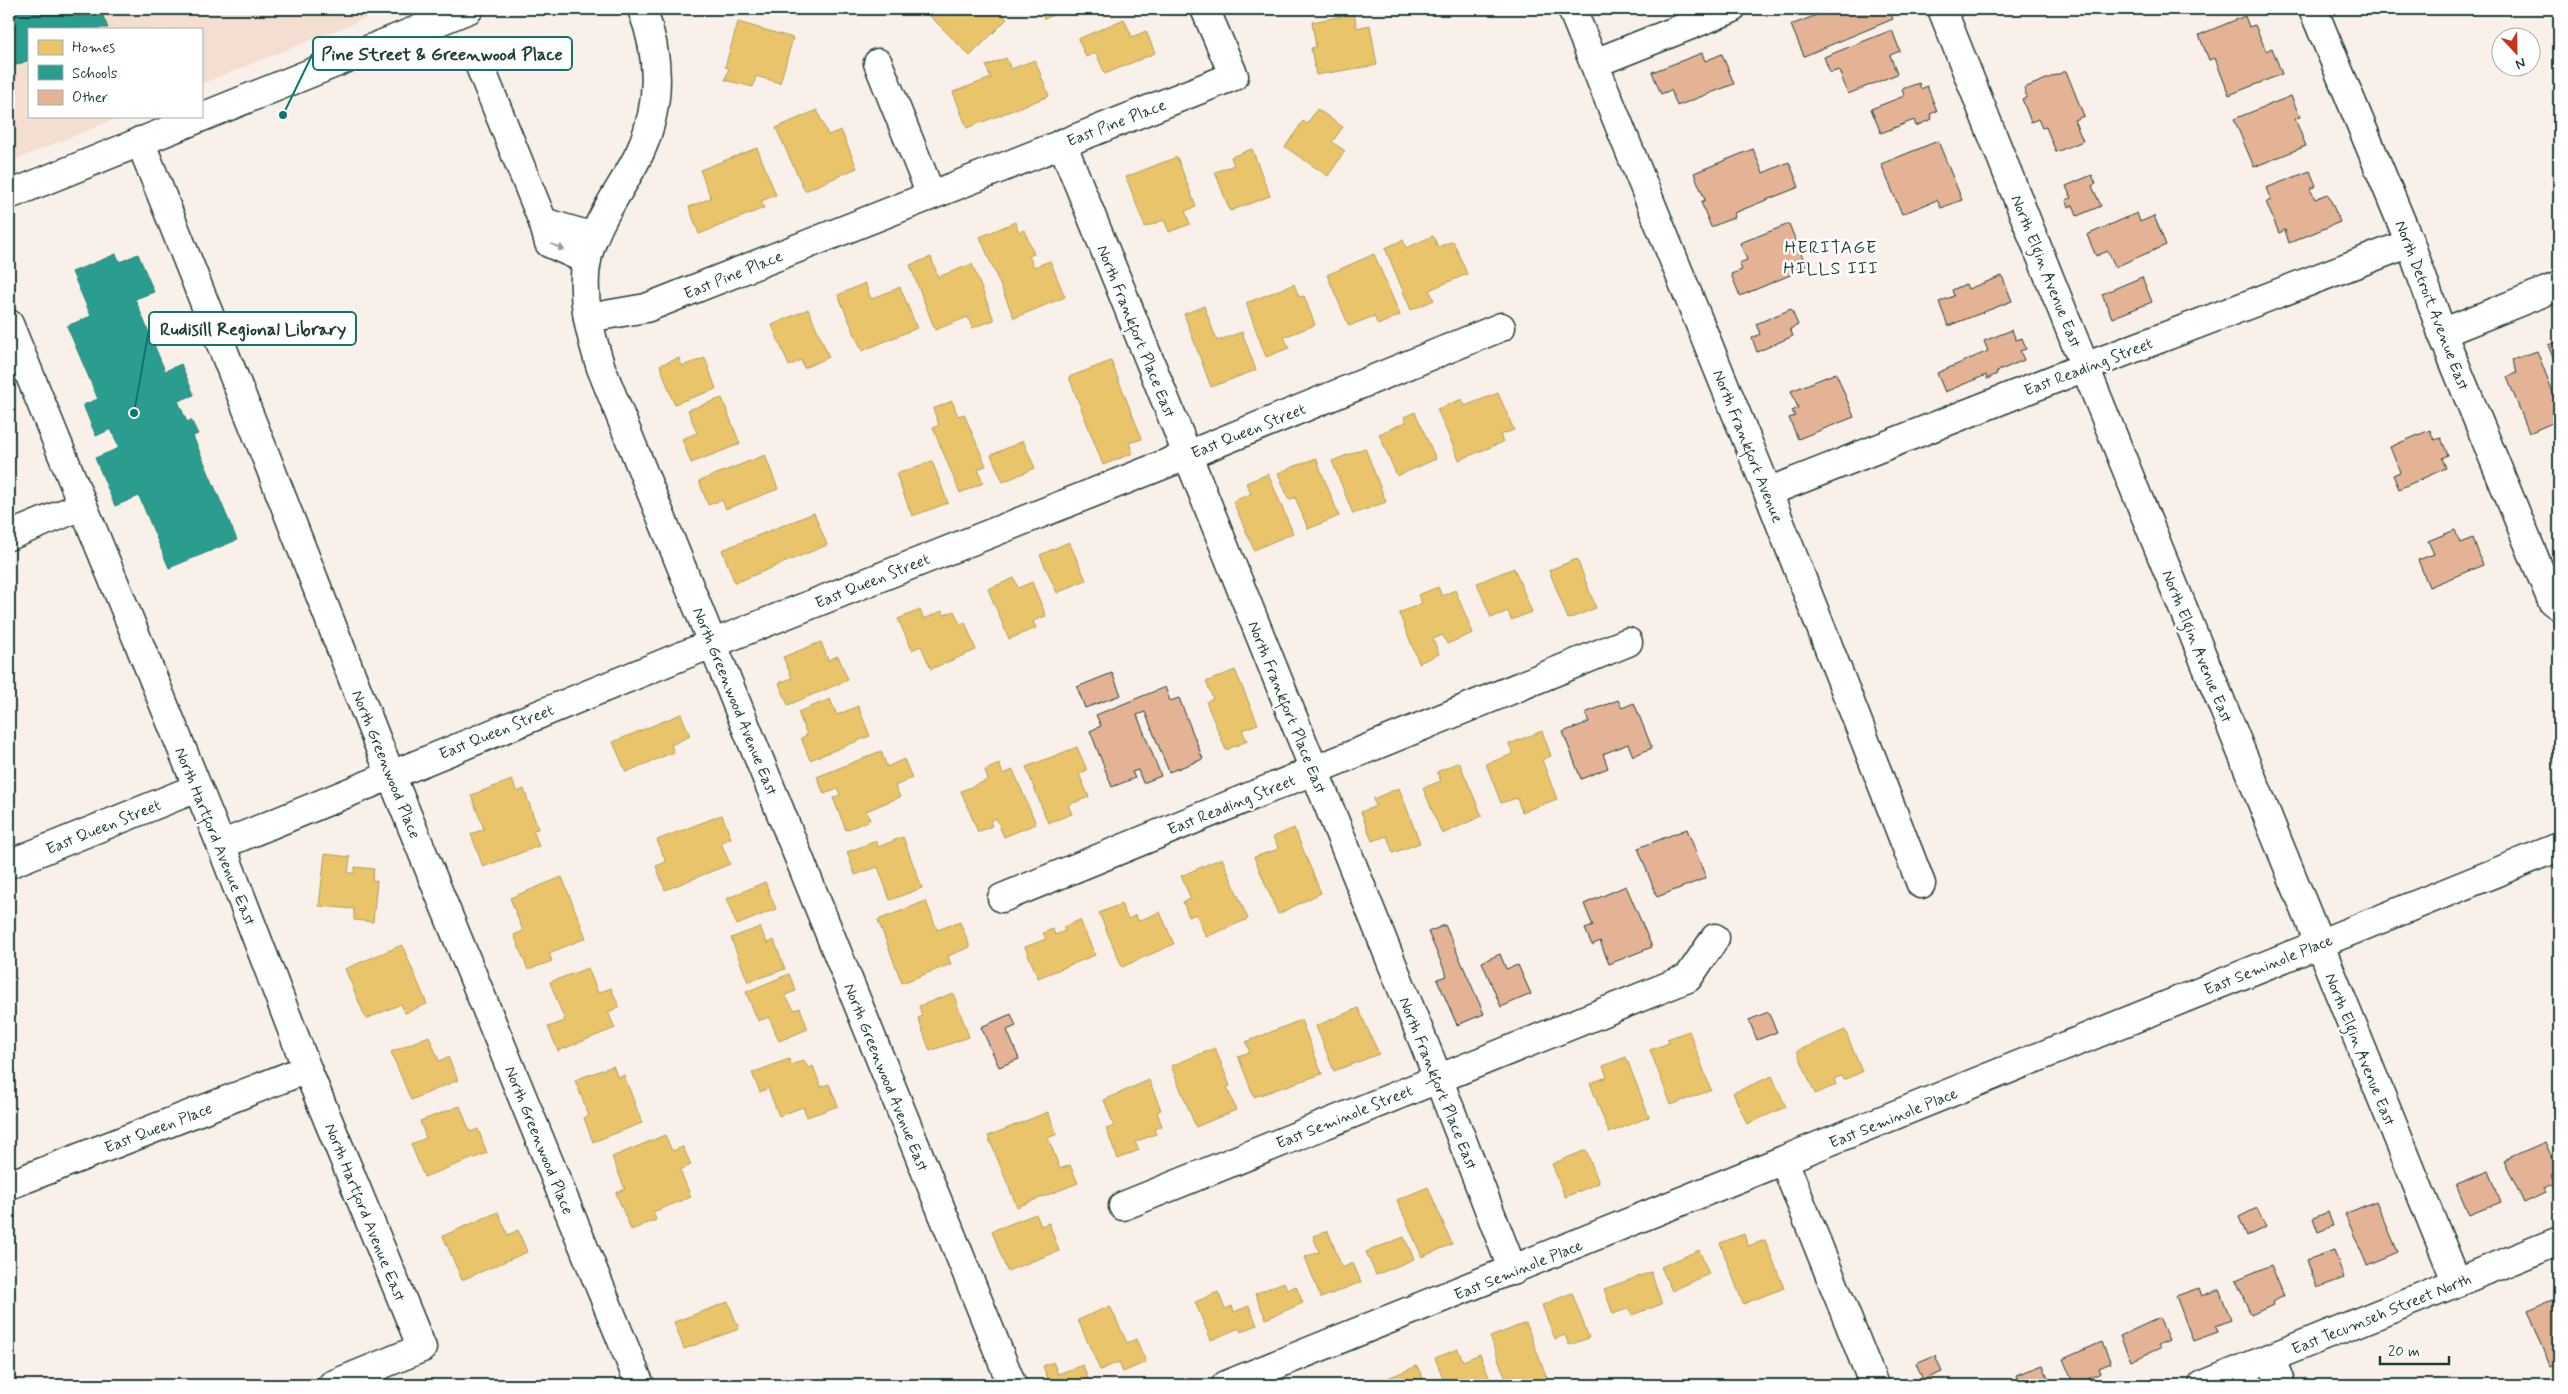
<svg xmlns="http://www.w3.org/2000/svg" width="2568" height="1394" viewBox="0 0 2568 1394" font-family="Mynerve,sans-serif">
<rect width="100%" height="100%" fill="#faf0ea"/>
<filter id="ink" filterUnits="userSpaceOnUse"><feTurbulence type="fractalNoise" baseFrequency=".02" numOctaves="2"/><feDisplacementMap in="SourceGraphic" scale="10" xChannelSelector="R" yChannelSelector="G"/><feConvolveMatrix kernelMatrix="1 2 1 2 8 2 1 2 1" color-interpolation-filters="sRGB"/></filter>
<g filter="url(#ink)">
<path fill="#f3ded0" d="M9 9H389L201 84V29H29V116H123L9 162Z"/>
<g fill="#e9c46a" stroke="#ac9c5a">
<path d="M786 9H803L794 17Z"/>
<path d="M928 9H970L975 13 979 9H997L1007 19 970 56 925 11Z"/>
<path d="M1039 9H1067L1044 19Z"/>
<path d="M1354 14 1357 28 1370 25 1377 65 1316 75 1311 48 1316 47 1312 22Z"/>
<path d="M1124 19 1132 37 1146 31 1155 53 1105 74 1096 53 1086 57 1078 39Z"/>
<path d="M738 22 793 38 780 83 756 76 753 87 725 80 729 68 725 67Z"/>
<path d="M1006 58 1011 69 1035 60 1049 96 967 128 953 92 991 78 986 66Z"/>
<path d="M1317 109 1343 127 1332 142 1345 151 1328 176 1285 147 1303 121 1307 124Z"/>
<path d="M817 110 828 135 841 130 857 168 805 191 776 128Z"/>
<path d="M757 148 776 195 761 201 764 208 699 234 689 207 711 198 700 170Z"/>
<path d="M1252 149 1270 196 1230 211 1215 172 1234 165 1231 157Z"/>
<path d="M1177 157 1196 207 1185 211 1190 224 1169 232 1164 220 1145 227 1126 177Z"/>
<path d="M1015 222 1019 232 1024 230 1034 254 1029 256 1034 267 1050 261 1065 297 1014 318 980 237Z"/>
<path d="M1433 236 1438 247 1453 241 1467 274 1429 290 1434 300 1411 310 1385 248 1403 240 1406 248Z"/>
<path d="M1374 254 1400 315 1378 325 1374 316 1349 326 1327 275Z"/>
<path d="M931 257 938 277 972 264 994 320 972 328 968 317 935 330 910 265Z"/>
<path d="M865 283 871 299 900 287 917 328 862 351 838 295Z"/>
<path d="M1294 284 1299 297 1304 296 1315 325 1284 337 1289 348 1266 357 1246 303Z"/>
<path d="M1204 306 1217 341 1242 332 1256 370 1211 387 1184 314Z"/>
<path d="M808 309 829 357 804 368 801 360 789 366 772 325Z"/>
<path d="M679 358 682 366 705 358 716 389 674 404 660 365Z"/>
<path d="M1111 361 1142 439 1129 443 1133 453 1103 465 1069 377Z"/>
<path d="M1498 393 1514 430 1500 435 1503 442 1459 460 1437 409 1462 399 1465 406Z"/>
<path d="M722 398 740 444 691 463 682 439 697 433 688 410Z"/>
<path d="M952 401 958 416 964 414 986 466 978 469 983 483 960 493 933 428 939 425 933 409Z"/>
<path d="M1415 412 1436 459 1397 476 1379 434 1406 422 1404 417Z"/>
<path d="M1023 441 1035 468 1003 482 991 455Z"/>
<path d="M1365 448 1386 502 1353 514 1332 461Z"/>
<path d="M765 455 778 489 726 509 722 500 708 505 699 481Z"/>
<path d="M1316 458 1339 516 1308 529 1295 497 1289 500 1278 473Z"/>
<path d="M932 461 948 503 912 516 896 474Z"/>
<path d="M1268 474 1293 533 1254 550 1233 501 1251 494 1246 483Z"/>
<path d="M814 513 827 545 735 583 722 550Z"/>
<path d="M1069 542 1086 580 1057 593 1040 555Z"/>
<path d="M1577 559 1596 608 1568 619 1549 570Z"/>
<path d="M1514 568 1532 612 1511 620 1508 611 1491 618 1477 583Z"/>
<path d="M1014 578 1018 588 1032 582 1046 616 1033 621 1036 628 1009 639 988 589Z"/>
<path d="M1438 587 1442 596 1455 590 1473 633 1447 644 1443 635 1433 639 1439 654 1419 663 1399 613 1422 603 1418 595Z"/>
<path d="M920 610 924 619 942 611 944 615 954 611 960 624 965 622 976 650 931 669 921 646 912 650 898 619Z"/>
<path d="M821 642 828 660 838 656 848 680 788 705 779 683 792 678 783 657Z"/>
<path d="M1235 670 1258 724 1242 730 1247 741 1226 750 1206 702 1213 698 1206 682Z"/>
<path d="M830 699 837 715 858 706 870 736 810 760 801 738 807 735 798 712Z"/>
<path d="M681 714 690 736 671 745 674 752 626 772 613 742Z"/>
<path d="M1542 731 1551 756 1542 760 1557 799 1522 812 1517 798 1501 803 1486 764 1513 754 1509 744Z"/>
<path d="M1077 747 1087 770 1079 774 1089 797 1068 805 1072 814 1048 823 1026 767Z"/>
<path d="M881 751 887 767 904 759 912 778 895 786 900 797 866 811 870 820 846 830 833 798 840 795 838 789 824 794 817 777Z"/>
<path d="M1459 762 1482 816 1442 834 1423 788 1441 781 1437 772Z"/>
<path d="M999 764 1003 774 1013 770 1036 824 1004 837 996 818 990 821 992 826 978 832 961 791 988 780 985 770Z"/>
<path d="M512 780 517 792 524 789 538 829 533 830 539 846 483 867 471 834 484 829 471 795Z"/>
<path d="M1399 788 1420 843 1393 853 1387 836 1372 841 1361 812 1376 806 1373 799Z"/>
<path d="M722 815 731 838 721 843 730 864 665 890 656 866 666 862 657 840Z"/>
<path d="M1294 828 1321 893 1278 914 1254 857 1279 849 1273 837Z"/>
<path d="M903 837 922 888 890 900 878 867 855 875 847 852 876 841 878 847Z"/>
<path d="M325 854 350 857 348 873H354L355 867 374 869 372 880 377 881 373 922 354 920V909L319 906Z"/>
<path d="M1222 858 1248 919 1206 937 1196 914 1189 917 1183 902 1191 899 1181 876Z"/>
<path d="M562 877 586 938 549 953 552 961 528 970 514 935 523 931 510 898Z"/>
<path d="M765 882 776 909 737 925 726 899Z"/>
<path d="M926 901 937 930 960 922 970 947 948 956 951 964 902 983 878 920Z"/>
<path d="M1121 904 1128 919 1136 915 1138 921 1160 912 1174 944 1122 967 1099 913Z"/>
<path d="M1080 920 1095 955 1038 978 1025 947 1046 939 1043 933 1053 929 1055 935 1065 931 1063 927Z"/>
<path d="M760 927 767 943 774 940 785 969 748 982 731 938Z"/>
<path d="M402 945 427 1004 405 1013 401 1004 366 1019 345 969Z"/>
<path d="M588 968 598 993 611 988 619 1007 608 1012 615 1028 558 1051 548 1027 565 1021 550 982Z"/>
<path d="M789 974 796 991 785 995 794 1010 800 1008 808 1029 779 1041 769 1017 758 1021 746 992Z"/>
<path d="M953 993 969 1037 930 1051 918 1018 922 1016 919 1006Z"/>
<path d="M1358 1008 1379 1054 1334 1071 1316 1026Z"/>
<path d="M1301 1020 1322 1074 1254 1097 1238 1056 1250 1052 1246 1042Z"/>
<path d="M1845 1030 1862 1072 1843 1080 1841 1076 1834 1079 1836 1085 1815 1094 1797 1051Z"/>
<path d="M1689 1031 1711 1090 1671 1105 1650 1050 1669 1043 1667 1039Z"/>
<path d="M429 1036 439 1061 448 1057 458 1080 411 1100 391 1052Z"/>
<path d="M1215 1048 1230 1086 1227 1087 1236 1110 1196 1127 1171 1066Z"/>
<path d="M1626 1057 1649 1117 1609 1133 1590 1083 1607 1077 1603 1066Z"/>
<path d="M789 1059 791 1065 804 1060 808 1068 813 1066 821 1087 829 1084 838 1106 807 1117 803 1107 779 1116 768 1088 760 1092 752 1073Z"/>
<path d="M613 1066 618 1078 624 1075 642 1123 593 1142 584 1118 589 1116 575 1080Z"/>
<path d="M1772 1076 1786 1107 1747 1124 1733 1093Z"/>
<path d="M1149 1080 1161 1110 1157 1112 1162 1126 1154 1129 1156 1134 1135 1142 1139 1150 1118 1159 1106 1129 1114 1126 1104 1100Z"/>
<path d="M460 1106 470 1132 478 1129 487 1153 424 1177 411 1144 426 1138 420 1121Z"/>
<path d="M1048 1112 1057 1134 1048 1138 1060 1169 1070 1165 1078 1183 1017 1207 988 1136Z"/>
<path d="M665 1135 672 1151 683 1147 691 1165 680 1170 691 1197 653 1212 656 1220 631 1230 616 1193 625 1189 612 1157Z"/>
<path d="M1586 1150 1599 1183 1565 1197 1552 1164Z"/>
<path d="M1428 1187 1452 1244 1422 1257 1397 1200Z"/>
<path d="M498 1212 508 1235 518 1230 527 1252 462 1280 443 1236Z"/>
<path d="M1036 1214 1041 1226 1049 1223 1059 1251 1007 1271 992 1231Z"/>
<path d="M1328 1231 1342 1268 1353 1263 1361 1282 1321 1298 1305 1257 1319 1252 1313 1236Z"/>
<path d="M1744 1234 1748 1246 1765 1240 1784 1288 1743 1304 1720 1243Z"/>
<path d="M1404 1237 1414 1259 1376 1275 1366 1252Z"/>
<path d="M1699 1250 1709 1274 1672 1291 1661 1267Z"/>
<path d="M1651 1272 1662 1304 1632 1315 1630 1308 1613 1314 1604 1289Z"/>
<path d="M1284 1282 1287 1290 1296 1286 1303 1303 1266 1319 1255 1294Z"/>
<path d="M1218 1292 1225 1309 1232 1306 1234 1312 1249 1306 1257 1325 1241 1332 1239 1328 1211 1340 1195 1302Z"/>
<path d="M1572 1293 1589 1338 1569 1345 1565 1335 1555 1339 1542 1305Z"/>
<path d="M728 1302 739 1329 684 1349 674 1322Z"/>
<path d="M1110 1306 1127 1343 1136 1339 1146 1362 1123 1372 1119 1362 1100 1370 1078 1320Z"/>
<path d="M1526 1323 1548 1381 1538 1385H1508L1490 1337Z"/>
<path d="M1458 1349 1463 1361 1480 1354 1492 1385H1446L1435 1358Z"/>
<path d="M1053 1362 1058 1374 1083 1365 1090 1385H1050L1043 1366Z"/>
<path d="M1417 1366 1426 1385H1371Z"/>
</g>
<g fill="#2a9d8f" stroke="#278074">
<path d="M9 9H100L108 28 29 29V60L9 68Z"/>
<path d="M116 254 120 262 138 254 154 292 135 299 165 371 181 364 194 395 178 401 187 422 191 420 198 434 193 436 237 540 169 568 139 496 115 506 95 458 119 448 111 429 96 436 83 405 98 399 67 326 91 316 72 272Z"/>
</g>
<g fill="#e4b395" stroke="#1f3d34">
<path d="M1832 9H1889L1893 19 1804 56 1791 25Z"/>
<path d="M2245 16 2249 27 2255 25 2266 51 2272 48 2282 74 2229 95 2215 58 2209 60 2199 35Z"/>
<path d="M1892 30 1900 51 1890 55 1897 74 1848 94 1839 70 1830 73 1824 57Z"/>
<path d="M1702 53 1705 61 1722 54 1734 84 1677 106 1671 90 1661 94 1652 72Z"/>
<path d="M2066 71 2084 116 2074 120 2083 141 2056 152 2046 127 2042 128 2038 119 2031 122 2022 99 2027 97 2024 88Z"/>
<path d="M1919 83 1921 89 1927 86 1937 111 1930 114 1932 119 1916 126 1914 120 1881 133 1871 109 1904 96 1902 89Z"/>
<path d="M2291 96 2300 117 2295 119 2306 146 2254 167 2234 119Z"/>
<path d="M1938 141 1962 200 1941 208 1937 200 1902 214 1881 164Z"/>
<path d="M1753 149 1763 173 1789 162 1799 187 1734 213 1735 217 1711 227 1701 202 1705 200 1694 173Z"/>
<path d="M2310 171 2316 186 2310 189 2315 199 2328 194 2340 222 2289 243 2285 230 2279 233 2266 202 2271 200 2266 188Z"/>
<path d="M2092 175 2096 184 2092 186 2101 206 2077 216 2073 205 2069 207 2066 200 2071 198 2066 186Z"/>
<path d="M2137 213 2140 222 2154 216 2166 245 2115 267 2108 251 2096 256 2087 235Z"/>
<path d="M1789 224 1807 268 1740 296 1731 274 1742 270 1739 263 1747 260 1740 243Z"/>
<path d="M2002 276 2012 301 1948 326 1939 302 1954 296 1952 290 1966 284 1968 289Z"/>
<path d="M2142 277 2152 302 2112 318 2102 294Z"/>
<path d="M1791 309 1798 325 1790 329 1793 336 1757 352 1752 338 1760 334 1756 324Z"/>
<path d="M2012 330 2016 340 2022 338 2026 349 2020 351 2024 360 1996 372 1997 374 1987 379 1986 375 1945 392 1937 373 1988 351 1984 341Z"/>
<path d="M2559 341V373L2548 345Z"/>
<path d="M2537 351 2559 408V420L2529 433 2507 377 2517 372 2512 360Z"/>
<path d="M1836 373 1854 417 1798 439 1789 418 1795 416 1792 411 1798 408 1791 391Z"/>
<path d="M2430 430 2434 440 2441 438 2448 455 2442 458 2446 468 2399 489 2393 475 2400 472 2390 447Z"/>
<path d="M2455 530 2460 543 2473 538 2483 565 2429 587 2418 560 2434 554 2428 541Z"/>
<path d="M1112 673 1121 695 1085 708 1077 687Z"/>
<path d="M1165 687 1170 701 1179 698 1203 759 1169 772 1145 712 1137 715 1161 776 1143 783 1138 770 1132 772 1135 778 1112 787 1090 731 1101 726 1096 715Z"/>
<path d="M1618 700 1622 708 1634 703 1652 748 1633 756 1628 744 1603 754 1608 768 1581 779 1563 732 1589 722 1585 713Z"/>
<path d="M2559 751V769L2553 753Z"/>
<path d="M1687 829 1706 878 1657 897 1638 848Z"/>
<path d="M1626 886 1652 947 1609 964 1600 941 1592 945 1585 929 1593 926 1584 904Z"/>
<path d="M1445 925 1484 1014 1457 1025 1437 979 1447 976 1428 932Z"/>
<path d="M1500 954 1506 969 1518 965 1531 994 1501 1007 1482 962Z"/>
<path d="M1768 1012 1777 1032 1757 1040 1749 1020Z"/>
<path d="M1011 1014 1016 1026 1007 1030 1019 1059 999 1067 981 1027Z"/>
<path d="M2559 1111V1132L2552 1114Z"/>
<path d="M2545 1142 2558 1171 2551 1174 2555 1183 2543 1188 2545 1193 2524 1203 2504 1160Z"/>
<path d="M2489 1171 2501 1202 2469 1215 2456 1184Z"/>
<path d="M2376 1201 2398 1252 2367 1265 2345 1214Z"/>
<path d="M2257 1208 2266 1227 2247 1236 2239 1217Z"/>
<path d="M2328 1212 2333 1226 2318 1232 2313 1218Z"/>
<path d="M2334 1250 2344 1278 2317 1288 2307 1260Z"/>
<path d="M2271 1265 2284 1296 2272 1302 2273 1305 2251 1315 2236 1280Z"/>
<path d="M2199 1288 2202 1296 2219 1289 2231 1320 2216 1326 2218 1332 2193 1341 2176 1296Z"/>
<path d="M2552 1300 2556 1310 2559 1309V1361L2550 1365 2528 1310Z"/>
<path d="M2159 1318 2169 1340 2158 1345 2160 1348 2131 1361 2120 1336Z"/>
<path d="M2102 1342 2111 1363 2099 1368 2101 1373 2074 1385 2063 1359Z"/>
<path d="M1935 1355 1942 1372 1923 1380 1916 1363Z"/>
<path d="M2043 1365 2051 1385H2020L2016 1375Z"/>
</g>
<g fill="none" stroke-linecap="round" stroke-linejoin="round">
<defs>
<g id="minor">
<path d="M642 9C660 55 661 103 641 150 624 187 596 218 587 259 580 295 590 334 601 368L1012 1385"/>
<path d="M1572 9 1768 492 1921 884"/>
<path d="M1942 9 2085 367 2457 1283"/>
<path d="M2313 9 2410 243 2442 333 2552 601 2559 606"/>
<path d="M878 63 931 195"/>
<path d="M1595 63 1731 9"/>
<path d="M479 64 543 222 549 243 587 260"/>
<path d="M140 141 268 462 379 746 640 1385"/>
<path d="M1062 143 1438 1078 1513 1271"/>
<path d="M543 222 594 237"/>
<path d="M588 318 646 308 1234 76 1205 9"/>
<path d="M9 324 221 845 307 1069 422 1348 332 1385"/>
<path d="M2442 333 2559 286"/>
<path d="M1768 492 2085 367 2410 243"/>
<path d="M9 536 82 506"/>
<path d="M221 845 684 655 1188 455 1501 327"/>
<path d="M9 864 197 788"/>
<path d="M1002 898 1628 642"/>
<path d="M1784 1161 1874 1385"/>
<path d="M9 1185 307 1069"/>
<path d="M1123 1206 1688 978 1715 938"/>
<path d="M2271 1358 2281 1385"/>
<path d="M1226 1385 2559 847"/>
<path d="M2203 1385 2559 1241"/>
</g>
<path id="major" d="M9 195 469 9"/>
</defs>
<use href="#minor" stroke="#1f3d34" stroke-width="31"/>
<use href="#major" stroke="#1f3d34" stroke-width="31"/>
<use href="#minor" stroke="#fff" stroke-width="28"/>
<use href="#major" stroke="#fff" stroke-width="28"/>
</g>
<defs><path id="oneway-solid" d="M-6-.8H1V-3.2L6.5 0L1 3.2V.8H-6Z" transform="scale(1.25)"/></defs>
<use fill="#8f9e9a" href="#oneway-solid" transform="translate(558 247) rotate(24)"/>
</g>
<g text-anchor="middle" stroke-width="5" stroke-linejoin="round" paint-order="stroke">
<g font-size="16" fill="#1f3d34" stroke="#fff">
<text transform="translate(1116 122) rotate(-21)" y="6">East Pine Place</text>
<text transform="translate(2047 271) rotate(68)" y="6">North Elgin Avenue East</text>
<text transform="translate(733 274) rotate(-22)" y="6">East Pine Place</text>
<text transform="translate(2433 305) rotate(69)" y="6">North Detroit Avenue East</text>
<text transform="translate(1137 331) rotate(68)" y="6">North Frankfort Place East</text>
<text transform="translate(2088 366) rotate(-21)" y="6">East Reading Street</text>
<text transform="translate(1248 430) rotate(-22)" y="6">East Queen Street</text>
<text transform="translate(1749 446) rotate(68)" y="6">North Frankfort Avenue</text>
<text transform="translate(872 580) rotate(-22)" y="6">East Queen Street</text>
<text transform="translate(2198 646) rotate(68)" y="6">North Elgin Avenue East</text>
<text transform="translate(736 701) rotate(68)" y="6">North Greenwood Avenue East</text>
<text transform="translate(1288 707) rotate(68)" y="6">North Frankfort Place East</text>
<text transform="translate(496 731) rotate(-22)" y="6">East Queen Street</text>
<text transform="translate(387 764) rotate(68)" y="6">North Greenwood Place</text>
<text transform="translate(1231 804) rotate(-22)" y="6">East Reading Street</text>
<text transform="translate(103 826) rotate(-22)" y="6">East Queen Street</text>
<text transform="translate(216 836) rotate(68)" y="6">North Hartford Avenue East</text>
<text transform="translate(2268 964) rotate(-22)" y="6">East Seminole Place</text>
<text transform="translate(2361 1049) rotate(68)" y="6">North Elgin Avenue East</text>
<text transform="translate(887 1077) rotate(68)" y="6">North Greenwood Avenue East</text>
<text transform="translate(1439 1083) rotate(68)" y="6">North Frankfort Place East</text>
<text transform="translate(1344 1116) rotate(-22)" y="6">East Seminole Street</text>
<text transform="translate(1893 1117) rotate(-22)" y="6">East Seminole Place</text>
<text transform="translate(158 1127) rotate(-21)" y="6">East Queen Place</text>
<text transform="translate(540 1140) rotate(68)" y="6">North Greenwood Place</text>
<text transform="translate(366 1212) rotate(68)" y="6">North Hartford Avenue East</text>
<text transform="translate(1518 1269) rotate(-22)" y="6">East Seminole Place</text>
<text transform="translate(2381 1313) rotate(-22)" y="6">East Tecumseh Street North</text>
</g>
<g font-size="18" letter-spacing="1" fill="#1f3d34" stroke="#fff">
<text x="1831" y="253">HERITAGE<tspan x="1831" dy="21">HILLS III</tspan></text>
</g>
</g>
<path fill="none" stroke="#0f766e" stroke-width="2" d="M283 115L313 53M134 413L149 329"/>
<g fill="#0f766e" stroke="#fff" stroke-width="2">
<circle cx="283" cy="115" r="5"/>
<circle cx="134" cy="413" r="5"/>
</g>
<g fill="#fff" stroke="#0f766e" stroke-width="2">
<rect x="313" y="37" width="259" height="33" rx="5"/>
<rect x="149" y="312" width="207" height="33" rx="5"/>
</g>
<g font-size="18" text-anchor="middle" font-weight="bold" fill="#1f3d34">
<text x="442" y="60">Pine Street &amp; Greenwood Place</text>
<text x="253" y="335">Rudisill Regional Library</text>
</g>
<rect width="2568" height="1394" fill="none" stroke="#fff" stroke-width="30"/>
<rect x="15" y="15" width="2538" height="1364" fill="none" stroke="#1f3d34" stroke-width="2" filter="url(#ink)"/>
<rect x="28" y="28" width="175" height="90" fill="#ffffff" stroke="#a5b1ae"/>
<rect x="38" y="40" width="25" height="15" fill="#e9c46a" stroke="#a5b1ae"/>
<text x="72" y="52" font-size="15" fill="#1f3d34">Homes</text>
<rect x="38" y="65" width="25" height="15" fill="#2a9d8f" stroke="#a5b1ae"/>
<text x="72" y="78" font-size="15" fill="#1f3d34">Schools</text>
<rect x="38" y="90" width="25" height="15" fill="#e4b395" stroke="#a5b1ae"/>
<text x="72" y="102" font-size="15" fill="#1f3d34">Other</text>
<g transform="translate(2516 52) rotate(158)"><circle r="24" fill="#ffffff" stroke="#a5b1ae"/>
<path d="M0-4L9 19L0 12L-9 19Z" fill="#c8321e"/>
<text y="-8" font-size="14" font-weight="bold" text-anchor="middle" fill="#1f3d34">N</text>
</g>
<path d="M2380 1356v8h69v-8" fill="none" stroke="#1f3d34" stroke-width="2.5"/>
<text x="2388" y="1356" font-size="15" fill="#1f3d34" stroke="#ffffff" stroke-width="4" paint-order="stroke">20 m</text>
</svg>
